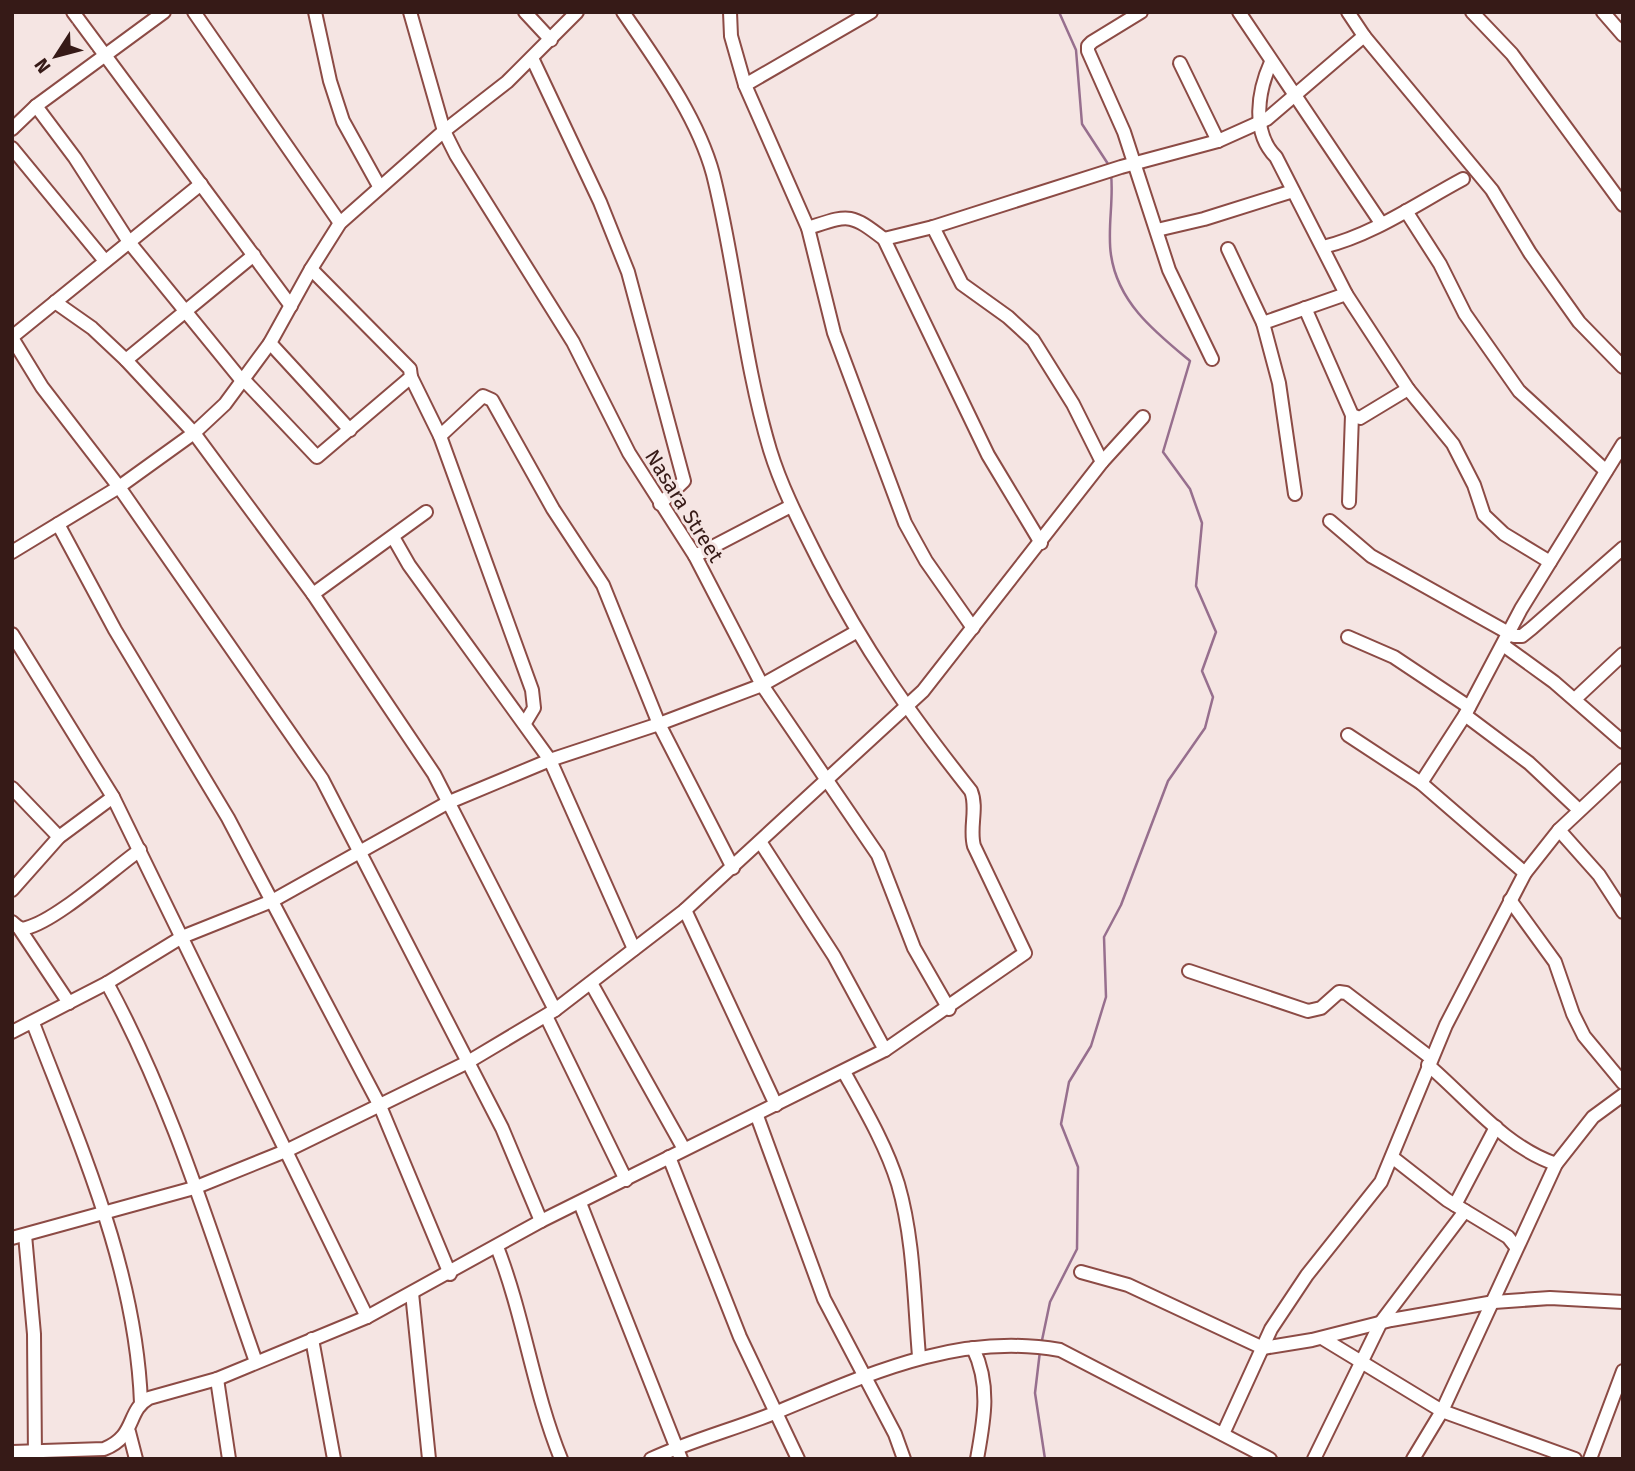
<svg xmlns="http://www.w3.org/2000/svg" width="1635" height="1471" viewBox="0 0 1635 1471" font-family="'Fira Sans',sans-serif">
<rect width="100%" height="100%" fill="#f5e5e3"/>
<g fill="none" stroke-linecap="round" stroke-linejoin="round">
<g stroke="#976f8e" stroke-width="2.5">
<path d="M1059 12 1076 50 1082 124 1110 167"/>
<path d="M1041 1345 1050 1302 1077 1249 1078 1167 1061 1124 1069 1082 1091 1046 1106 997 1104 937 1121 905 1168 781 1205 728 1213 697 1202 671 1216 632 1196 586 1202 523 1190 489 1163 452 1190 361C1155 332 1118 303 1111 255 1107 229 1114 200 1111 174"/>
<path d="M1040 1351 1035 1393 1045 1459"/>
</g>
<defs>
<g id="minor">
<path d="M73 12 291 306"/>
<path d="M194 12 340 223"/>
<path d="M315 12 330 81 343 121 379 186"/>
<path d="M410 12 444 131 456 155 573 342 629 453 695 556 762 685 878 855 914 948 949 1009"/>
<path d="M525 12 551 40"/>
<path d="M730 12 731 36 745 85 808 228 834 333 905 523 926 561 973 628"/>
<path d="M1141 12 1092 42 1088 46V51L1124 132 1169 270 1212 359"/>
<path d="M1239 12 1381 223"/>
<path d="M1348 12 1364 36 1492 190 1530 253 1579 322 1623 367"/>
<path d="M1472 12 1512 54 1623 205"/>
<path d="M1603 12 1623 35"/>
<path d="M532 58 600 202 628 272 684 481 660 504"/>
<path d="M1271 62C1258 91 1251 132 1276 157L1346 294 1408 389 1453 444 1474 485 1484 515 1504 534 1550 562"/>
<path d="M1180 63 1218 141"/>
<path d="M745 85 871 12"/>
<path d="M36 106 75 158 129 242 243 382"/>
<path d="M12 129 36 106 164 12"/>
<path d="M12 148 105 261"/>
<path d="M1406 211 1440 264 1465 314 1519 391 1606 471"/>
<path d="M933 227 962 284 1008 317 1033 340 1073 404 1102 462"/>
<path d="M808 228C849 215 849 212 884 239L988 455 1041 543"/>
<path d="M1157 230 1204 219 1293 191"/>
<path d="M884 239 933 227 1121 167 1218 141 1267 119 1364 36"/>
<path d="M1323 247C1373 235 1418 203 1463 179"/>
<path d="M1228 249 1263 323 1279 383 1295 494"/>
<path d="M55 302 92 328 126 360 194 433 313 594 434 774 555 1010"/>
<path d="M1305 308 1352 415 1360 418 1408 389"/>
<path d="M1263 323 1346 294"/>
<path d="M12 337 201 184"/>
<path d="M12 338 42 387 119 487 322 779 502 1128 541 1221"/>
<path d="M270 343 350 430"/>
<path d="M126 360 254 255"/>
<path d="M411 377 440 436 532 690 534 708 525 723"/>
<path d="M244 380 317 457 411 377 410 369 311 269"/>
<path d="M440 436 483 396 492 400 553 509 603 585 659 724 733 868"/>
<path d="M1349 502 1352 415"/>
<path d="M1330 521 1371 556 1514 636H1522L1532 628 1623 548"/>
<path d="M58 524 115 630 228 818 380 1106 450 1274"/>
<path d="M393 537 409 565 550 760 634 949"/>
<path d="M12 552 119 487 194 433 225 404 270 343 311 269 340 223 444 131 507 82 577 12"/>
<path d="M695 556 791 506"/>
<path d="M313 594 426 512"/>
<path d="M12 634 113 797 367 1317"/>
<path d="M1348 637 1394 657 1469 707"/>
<path d="M1503 645 1554 682 1623 742"/>
<path d="M1575 699 1623 654"/>
<path d="M1465 715 1529 763 1579 810"/>
<path d="M1348 735 1421 783 1525 873"/>
<path d="M1421 783 1465 715 1521 609 1623 444"/>
<path d="M12 788 59 837"/>
<path d="M1559 830 1599 875 1623 912"/>
<path d="M761 843 834 956 885 1050"/>
<path d="M12 890 59 837 113 797"/>
<path d="M1510 900 1555 962 1573 1014 1584 1036 1623 1083"/>
<path d="M685 910 776 1105"/>
<path d="M12 922C17 926 20 930 26 928 56 921 113 869 140 850"/>
<path d="M19 928 69 1003"/>
<path d="M1189 971 1308 1011 1321 1008 1339 992 1346 993 1431 1058"/>
<path d="M107 983C172 1102 211 1234 256 1362"/>
<path d="M591 983 684 1149"/>
<path d="M546 1016 626 1180"/>
<path d="M33 1023C80 1146 136 1269 141 1403"/>
<path d="M12 1032 107 983 182 937 272 901 447 803 550 760 659 724 762 685 856 632"/>
<path d="M1428 1065C1468 1099 1505 1147 1556 1164"/>
<path d="M844 1072C864 1108 886 1145 898 1184 914 1239 914 1299 919 1356"/>
<path d="M757 1116 824 1299 895 1434 904 1459"/>
<path d="M669 1157 740 1337 798 1459"/>
<path d="M1392 1157 1447 1200 1508 1237 1516 1247"/>
<path d="M580 1203 681 1459"/>
<path d="M1455 1205 1496 1127"/>
<path d="M25 1235 34 1334 35 1459"/>
<path d="M12 1238 194 1188 288 1150 468 1062 555 1010 685 910 923 691 1102 462 1143 417"/>
<path d="M497 1247C524 1316 533 1390 561 1459"/>
<path d="M1081 1272 1128 1285 1263 1348 1312 1340 1391 1320 1494 1302 1550 1298 1623 1302"/>
<path d="M412 1293 429 1459"/>
<path d="M1322 1338 1442 1411 1575 1459"/>
<path d="M312 1339 334 1459"/>
<path d="M973 1348C991 1385 984 1420 977 1459"/>
<path d="M217 1379 229 1459"/>
<path d="M129 1432 136 1459"/>
<path d="M1223 1434 1271 1329 1307 1275 1381 1182 1446 1025 1525 873 1559 830 1623 770"/>
<path d="M12 1452 104 1449C137 1436 126 1411 149 1398L217 1379 367 1317 541 1221 885 1050 1025 953 974 846C969 828 978 808 971 791 910 714 864 649 819 561 801 525 782 489 770 450 743 360 736 265 713 174 697 116 657 62 623 12"/>
<path d="M651 1459C692 1440 735 1429 777 1412 869 1374 958 1332 1060 1350L1270 1459"/>
<path d="M1314 1459 1381 1322 1465 1211"/>
<path d="M1413 1459 1442 1411 1556 1164 1593 1117 1623 1095"/>
<path d="M1590 1459 1623 1371"/>
</g>
</defs>
<use href="#minor" stroke="#8c4b45" stroke-width="16"/>
<use href="#minor" stroke="#fff" stroke-width="12"/>
</g>
<g text-anchor="middle" stroke-width="6" stroke-linejoin="round" paint-order="stroke">
<g font-size="21" fill="#361a17" stroke="#f5e5e3">
<text transform="translate(684 506) rotate(58)" y="7">Nasara Street</text>
</g>
</g>
<rect width="1635" height="1471" fill="none" stroke="#361a17" stroke-width="28"/>
<g transform="translate(56 56) rotate(234)" stroke="#f5e5e3" stroke-width="5" paint-order="stroke">
<path d="M0-5L12 26L0 18L-12 26Z" fill="#361a17"/>
<text y="-10" font-size="19" font-weight="bold" text-anchor="middle" fill="#361a17">N</text>
</g>
</svg>
